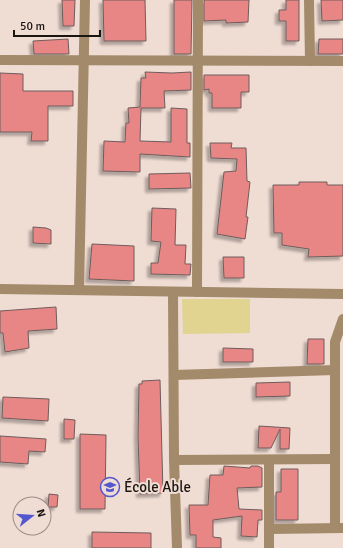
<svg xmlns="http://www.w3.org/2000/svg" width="343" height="548" viewBox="0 0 343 548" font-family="Signika,sans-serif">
<defs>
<filter id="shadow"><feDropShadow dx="-3.5" dy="3.5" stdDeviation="1" flood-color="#0004"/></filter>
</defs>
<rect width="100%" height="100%" fill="#efdcd3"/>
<path fill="#e0d490" d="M182 299H250V333L183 334Z"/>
<g fill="#e78685" stroke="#6f5c5b" filter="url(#shadow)">
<path d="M62 0H75L74 26H63Z"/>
<path d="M103 0H145L146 41H104Z"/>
<path d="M174 0H192L191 54H174Z"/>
<path d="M204 0H249L248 22 226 23V20L204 21Z"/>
<path d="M286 0H299V41H286V21H279V10H286Z"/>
<path d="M321 0H343V20L322 21Z"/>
<path d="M68 39 69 54H34L33 41Z"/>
<path d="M319 39H343V54H318Z"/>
<path d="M145 72 172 73 191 72V90L164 91 165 108H141L140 141 171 142V108L187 109V143H190V157L140 154V172L103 171 104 141 125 142 126 123H129L128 108 140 107 141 78H146Z"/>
<path d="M0 73 23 74V91H73V106H48V141H31L32 132H0Z"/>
<path d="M204 75H249V92H241V108H212V93H209V89L204 90Z"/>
<path d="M210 143H232L231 148H246L247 181 250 182 246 217H248L245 239 217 234 224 172 236 171 237 159 211 158Z"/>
<path d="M190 173 191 188 149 189V174Z"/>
<path d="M299 182H327V185H343V256L308 257 309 249 282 245V233H274L273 185H299Z"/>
<path d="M152 208 176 209 175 245H186L185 264H191L190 275 151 274V263H158L161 242 151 241Z"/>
<path d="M33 227 46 228 51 230V244L33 243Z"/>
<path d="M92 244 134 246V281L89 279Z"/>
<path d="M223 257H244V278H224Z"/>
<path d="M56 307 57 329 28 331 29 348 5 352 3 333H0V311Z"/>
<path d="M308 339H324V364H307Z"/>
<path d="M223 348 253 349V362H223Z"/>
<path d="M160 380 163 493 140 494 138 436 139 384H142V381Z"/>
<path d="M290 382V396L256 397V383Z"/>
<path d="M3 397 49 399 48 421 2 418Z"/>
<path d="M64 419 75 420 74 439H64Z"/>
<path d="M259 426 290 428 289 449H280V429L271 448H258Z"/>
<path d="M80 434 106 435 105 509H80Z"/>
<path d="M0 436 46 439 45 452 29 451 28 464 0 462Z"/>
<path d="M224 466 250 468 251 466H258L262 468V487L237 488 239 509 262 510V520H258L257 537 241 536 242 516 213 520V537L221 538V548H196V535H190L189 505H208L210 475H223Z"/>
<path d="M281 469H298V520H276V492H281Z"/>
<path d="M49 494 58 495 57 507H48Z"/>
<path d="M92 532 151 533V548H92Z"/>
</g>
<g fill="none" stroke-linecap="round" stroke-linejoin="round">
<g stroke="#a28a6a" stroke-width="10">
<path d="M309 0 310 61"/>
<path d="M0 60 343 61"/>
<path d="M0 289 343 294"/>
<path d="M79 290 85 0"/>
<path d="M173 292 174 460 177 548"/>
<path d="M197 292 198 0"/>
<path d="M174 375 335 370"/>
<path d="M174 460 334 459"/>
<path d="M269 460V548"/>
<path d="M335 528V342L343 319"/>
<path d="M269 529 343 528"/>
</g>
</g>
<defs>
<symbol id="school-ring" viewBox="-11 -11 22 22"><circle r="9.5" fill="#efdcd3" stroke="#5457ce" stroke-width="1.5"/><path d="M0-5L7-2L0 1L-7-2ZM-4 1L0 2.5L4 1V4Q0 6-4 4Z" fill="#5457ce"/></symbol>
</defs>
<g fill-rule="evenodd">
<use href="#school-ring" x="99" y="476" width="22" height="22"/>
</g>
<g text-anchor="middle" stroke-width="4" stroke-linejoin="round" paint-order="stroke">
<g font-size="15" fill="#1b1512" stroke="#efdcd3" text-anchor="start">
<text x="124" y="492">École Able</text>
</g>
</g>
<g transform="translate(32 516) rotate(73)"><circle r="19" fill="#efdcd3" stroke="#9a8c86"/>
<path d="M0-3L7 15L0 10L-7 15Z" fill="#5457ce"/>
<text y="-6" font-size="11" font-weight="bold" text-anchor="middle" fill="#1b1512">N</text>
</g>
<path d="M14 30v6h86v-6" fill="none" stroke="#1b1512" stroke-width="2"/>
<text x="20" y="30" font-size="12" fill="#1b1512" stroke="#efdcd3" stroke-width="3" paint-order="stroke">50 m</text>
</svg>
